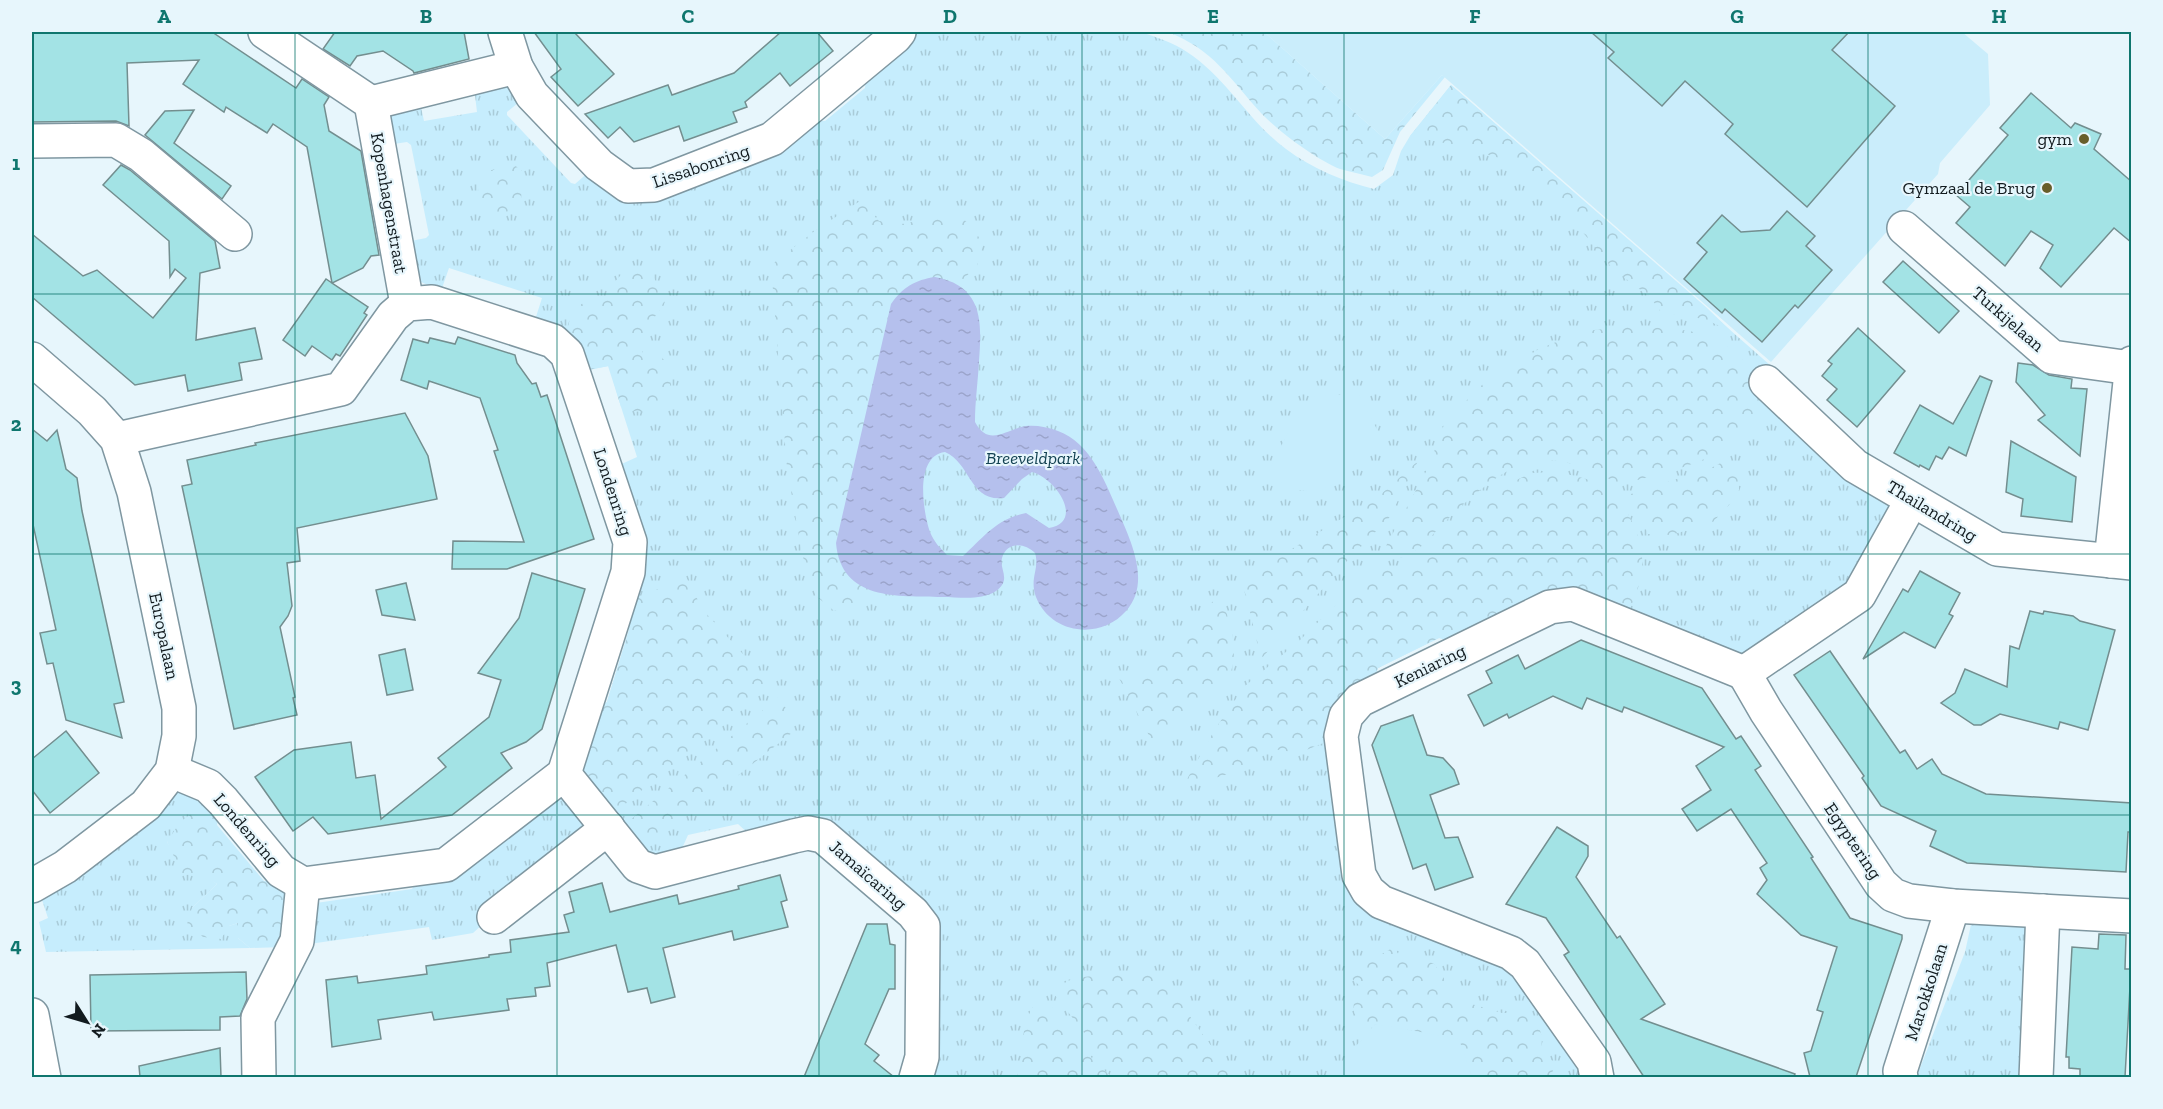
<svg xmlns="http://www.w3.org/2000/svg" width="2163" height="1109" viewBox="0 0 2163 1109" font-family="'Zilla Slab',serif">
<defs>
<pattern id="grass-tufts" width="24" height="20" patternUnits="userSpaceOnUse" patternTransform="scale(1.5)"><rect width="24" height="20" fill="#c6edfd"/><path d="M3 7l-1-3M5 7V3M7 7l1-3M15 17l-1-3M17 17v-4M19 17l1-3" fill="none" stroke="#a9cbd8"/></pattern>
<pattern id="forest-crowns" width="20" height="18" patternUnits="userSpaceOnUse" patternTransform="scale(1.5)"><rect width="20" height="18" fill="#c6edfd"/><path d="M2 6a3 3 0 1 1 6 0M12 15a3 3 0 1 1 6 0" fill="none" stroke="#a9cbd8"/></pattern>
<pattern id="water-ripples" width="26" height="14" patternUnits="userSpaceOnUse" patternTransform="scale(1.5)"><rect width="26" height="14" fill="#b5c0ed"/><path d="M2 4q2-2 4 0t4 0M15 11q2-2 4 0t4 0" fill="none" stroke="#9ba4cb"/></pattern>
</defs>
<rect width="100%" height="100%" fill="#e7f6fc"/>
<path fill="#caedfb" d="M1264 32H1962L1988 54 1990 105 1940 163 1938 174 1771 362 1442 75 1385 139Z"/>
<g fill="url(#grass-tufts)">
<path d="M912 32H1141C1156 37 1174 43 1187 52 1226 77 1249 122 1286 149 1313 169 1342 181 1374 189L1393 175 1401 151 1410 136 1451 85 1770 365 1753 383 1892 507 1851 590 1740 656 1578 597 1456 642 1439 638 1378 668 1372 684 1357 691 1350 873 1507 960 1589 1077H933L935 917 820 818 751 836 738 824 688 835 680 853 650 858 612 815 593 712 607 702 629 630 623 617 615 467 637 457 608 366 583 371 535 320 542 298 449 268 441 291 419 281 406 242 426 238 429 235 411 145 407 142 387 145 389 114 419 98 424 121 477 112 474 87C497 83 506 80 524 98L507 112V115L571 183 575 184 591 170 611 188 811 120 825 121 865 88 866 74Z"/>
<path d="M188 791 220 810 167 842 174 853 217 884 192 908 229 926 238 923V938L250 948 46 952 39 922 48 918 42 900 176 793Z"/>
<path d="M561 795 591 826 473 933 432 940 429 927 309 944 316 903 412 889 420 877 484 857 523 827 526 813Z"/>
<path d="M1972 920 2032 923 2021 1077 1919 1078 1917 1076 1965 952Z"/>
</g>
<g fill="url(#forest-crowns)">
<path d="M1168 32H1264L1385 139 1442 75 1445 77 1400 132 1383 170 1372 177C1362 174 1350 172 1340 169 1317 160 1278 131 1261 113 1229 78 1214 50 1168 32Z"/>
<path d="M1451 85 1706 307 1731 331 1704 319 1661 312 1650 297 1613 269 1572 219 1556 196 1531 175 1499 158 1454 145 1410 136Z"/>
<path d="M512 163 523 172 521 200C518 203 514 208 511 210 496 219 478 203 478 188 478 182 482 176 485 170H506Z"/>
<path d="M860 201 879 221 905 224 935 215 956 212 973 228 983 244 977 266 958 284 948 279 837 556C846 577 853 581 873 590L851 614 833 610 816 596 802 554 787 468 771 265 816 230Z"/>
<path d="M627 268 650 271C656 279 658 291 666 297L664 305 646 328 648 331 641 345 643 355 657 350 672 372 668 398C651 412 643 416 621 407L609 366 583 371 566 336 572 309 597 296 604 300 612 285Z"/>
<path d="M1637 326C1656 328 1678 328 1698 333 1733 341 1758 375 1775 404 1758 420 1742 438 1722 450 1692 468 1654 475 1620 485 1594 469 1560 455 1529 462 1502 468 1464 503 1444 523 1432 534 1422 550 1406 556 1398 559 1388 558 1379 559L1428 468 1445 422 1484 383 1539 349 1571 336 1594 330Z"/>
<path d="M1728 459 1739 478V490L1729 505 1712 523 1671 535 1648 534 1642 519 1628 495 1713 467Z"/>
<path d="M1418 461 1389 518 1346 562 1261 659 1246 595 1239 581 1379 496Z"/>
<path d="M1557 472C1573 476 1591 478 1605 488 1627 503 1645 541 1642 568 1641 585 1633 601 1627 616L1578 597 1456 642 1439 638 1378 668 1372 684 1333 739 1299 753 1267 748C1239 772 1223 780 1186 781L1215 729 1245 686 1299 641 1367 574 1403 567 1424 557 1450 531 1506 485 1531 473Z"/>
<path d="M686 577 703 610 770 684 612 815 581 769 593 712 607 702 629 630 623 617 627 602Z"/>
<path d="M1219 594C1232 623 1245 665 1219 691 1212 699 1202 705 1193 712 1180 722 1167 735 1155 747L1119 678C1167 665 1188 630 1219 594Z"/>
<path d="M780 696 788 713 793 732 641 852 623 826Z"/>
<path d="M199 808 220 810 217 825 264 881 280 882 286 896 283 947 250 948 238 938V923L229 926 221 939 203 937 187 924 192 908 217 884 200 874 183 875 167 842 180 822Z"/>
<path d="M1394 947 1400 957 1410 953 1434 964 1443 976 1447 987 1458 1000 1502 1013H1519L1537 1019 1542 1038 1541 1052 1555 1063 1551 1077H1472L1458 1039 1375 1024 1368 1032C1351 1015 1350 1007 1360 986L1349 976 1352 967 1375 958Z"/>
<path d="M1165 971C1184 1013 1208 1043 1237 1077H1126L1099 1052 1051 990 1074 978 1130 972Z"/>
<path d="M1042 995 1095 1062 1112 1077H1017C1027 1043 1016 1025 1042 995Z"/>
</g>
<g fill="#c6edfd">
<path d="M1358 393 1381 437 1345 479 1317 492 1287 489 1270 469 1289 430 1314 397Z"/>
<path d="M1375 1024 1459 1039 1472 1077H1329Z"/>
</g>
<path fill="url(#water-ripples)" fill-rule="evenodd" d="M935 277C983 286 982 321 979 361 978 381 975 402 975 422 989 448 1006 429 1026 426 1036 425 1048 427 1058 431 1090 443 1104 479 1117 509 1130 539 1152 582 1126 611 1101 640 1051 635 1036 597 1029 578 1040 569 1035 553 1025 543 1007 541 1002 558 1000 566 1005 572 1004 580 1003 585 1000 588 996 591 980 601 960 597 942 597 898 596 841 601 836 543L891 304C903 287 915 280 935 277ZM945 452C971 463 969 502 1004 498L1022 479 1032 472C1054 477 1086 521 1049 528L1026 513C996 519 984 537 963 556L947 555C940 548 934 542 930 532 923 512 914 456 945 452Z"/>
<g fill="#a3e3e5" stroke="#738e8f" stroke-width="1.5">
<path d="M32 32H212L296 88 302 79 329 97 324 105 329 131 361 151 379 255 371 256 363 268 332 283 368 307 364 313 367 315 340 356 336 354 332 360 312 346 305 356 283 340 326 279 332 283 307 147 273 124 267 133 226 107 224 112 183 84 199 60 127 63 129 126 116 121 32 122Z"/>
<path d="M335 32H464L469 59 414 73 413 71 383 51 357 56 350 66 323 49Z"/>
<path d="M534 32H574L614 74 578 106 551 77 561 69Z"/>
<path d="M781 32H817L833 51 790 86 780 73 745 102 747 107 733 112 737 122 684 141 679 126 634 142 620 127 608 138 585 114 668 85 672 95 734 73Z"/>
<path d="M1591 32H1849L1832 50 1895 106 1807 207 1725 134 1733 124 1685 81 1662 106 1608 58 1614 52Z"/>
<path d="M2031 93 2071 128 2075 123 2101 134 2094 149 2132 182V243L2114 228 2061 287 2040 268 2053 245 2031 231 2005 266 1956 223 1970 207 1956 195 2008 135 2000 128Z"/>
<path d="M194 110 174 143 231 186 222 199 145 135 165 111Z"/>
<path d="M121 165 130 170 215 241 220 268 200 273 196 340 255 328 262 359 239 363 242 380 188 391 185 375 135 385 32 297V234L83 276 97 270 153 318 186 278 175 269 170 277 169 241 103 185Z"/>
<path d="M1787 211 1815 236 1806 246 1832 270 1798 308 1795 305 1762 342 1725 309 1722 313 1684 279 1707 252 1697 243 1722 215 1741 232 1770 230Z"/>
<path d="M1903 261 1959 311 1939 333 1883 282Z"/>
<path d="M1858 328 1905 371 1857 427 1827 400 1837 389 1822 376 1832 364 1828 361Z"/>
<path d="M458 337 515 355 517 363 532 384 536 383 541 397 547 395 594 539 507 569H452L453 541 524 542 494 451 498 450 480 398 429 381 427 389 401 380 413 339 428 343 430 338 455 344Z"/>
<path d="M2018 363 2033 365 2049 375 2072 379 2071 388 2087 389 2080 456 2038 420 2045 415 2016 382Z"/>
<path d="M1980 376 1992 381 1966 456 1949 447 1942 459 1936 456 1929 470 1920 465 1919 467 1894 453 1920 405 1953 424Z"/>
<path d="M405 413 428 456 437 499 297 528 300 561 287 563 292 606 288 616 280 627 295 697 293 698 297 715 234 729 182 486 192 484 187 460 256 445 255 443Z"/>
<path d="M32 429 47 441 57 430 66 469 77 478 82 511 124 702 114 704 122 738 66 720 53 663 47 664 40 633 56 630 32 520Z"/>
<path d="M2011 441 2076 477 2072 522 2021 516 2023 499 2006 492Z"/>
<path d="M1920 571 1960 593 1949 614 1953 616 1935 648 1904 632 1863 659 1903 589 1908 592Z"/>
<path d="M532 573 585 589 542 729 526 742 501 753 512 768 452 815 328 834 313 817 293 831 255 777 294 750 351 742 356 778 375 775 381 819 446 767 438 758 489 717 501 680 478 673 519 618Z"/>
<path d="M406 583 415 620 382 615 376 590Z"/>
<path d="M2030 611 2043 614 2044 611 2073 616 2080 621 2115 630 2088 730 2060 722 2058 729 2000 714 1981 725H1974L1941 703 1955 693 1965 669 2007 687 2010 646 2019 649Z"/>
<path d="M1581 640 1702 688 1736 739 1741 736 1761 766 1755 770 1813 857 1811 858 1850 918 1902 935V939L1856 1077H1810L1804 1053 1811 1051 1823 1012 1817 1010 1837 947 1801 935 1757 894 1767 880 1760 868 1767 863 1731 809 1697 831 1682 809 1711 790 1696 766 1724 747 1624 707 1622 712 1587 698 1582 709 1553 696 1509 718 1507 714 1484 726 1468 695 1492 683 1486 671 1518 655 1525 669Z"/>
<path d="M405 649 413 690 387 695 379 655Z"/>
<path d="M1830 651 1900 753 1905 750 1917 769 1932 759 1942 774 1986 794 2132 803V832H2128L2126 872 1967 863 1930 846 1936 831 1881 806 1862 778 1864 776 1794 675Z"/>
<path d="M1413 715 1427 755 1443 758 1454 770 1459 784 1430 795 1445 838 1458 837 1473 877 1435 890 1426 864 1413 869 1372 745 1381 726Z"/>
<path d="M66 731 99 773 50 813 32 790V759Z"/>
<path d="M1557 827 1588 846V856L1576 877 1617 938 1620 936 1665 1004 1641 1019 1795 1074 1794 1077H1644L1564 955 1569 952 1546 918 1506 904Z"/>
<path d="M780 875 787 900 781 902 788 927 734 940 732 931 663 948 675 997 651 1003 647 988 628 992 616 945 547 963 550 986 535 988 536 996 507 999 509 1010 434 1020 432 1012 378 1020 381 1039 332 1047 326 980 357 976 358 983 427 974 426 966 489 957V955L511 952 510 940 569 932 564 915 574 912 569 892 602 883 610 912 677 895 679 904 739 889 738 886Z"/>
<path d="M867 924H887L890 944 895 945V989H889L865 1044 879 1055 874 1061 894 1077H804Z"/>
<path d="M2099 934 2126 935 2125 969H2131L2125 1077H2080V1069L2069 1068V1057H2066L2072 947 2098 949Z"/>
<path d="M246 972 247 999 240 1016 220 1017V1030L91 1031 90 975Z"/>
<path d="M220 1048 221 1077H140L139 1066Z"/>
</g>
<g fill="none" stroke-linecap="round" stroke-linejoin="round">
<defs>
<g id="minor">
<path d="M265 32 371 103 407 304"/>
<path d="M505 32 516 67 532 95 599 165 628 186 654 185 772 139 895 37 899 32"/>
<path d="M371 103 516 67"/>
<path d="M32 141 116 140 141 155 235 234"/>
<path d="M1904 228 2052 357 2131 368"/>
<path d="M32 359 92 411 117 439 134 492 179 708V736L172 771 146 805 65 867 32 886"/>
<path d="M1766 382 1855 466 1997 549 2132 563"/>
<path d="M117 439 341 389 393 316 407 304 432 302 553 341 567 354 630 542 628 572 564 774 446 865 303 884 281 871 223 801 208 786 172 771"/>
<path d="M2111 561 2132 363"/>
<path d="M1744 673 1766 711 1881 884 1893 895 1909 901 1953 906 2132 916"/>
<path d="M1744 673 1859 595 1912 500"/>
<path d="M564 774 638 866 655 872 794 836 808 833 823 836 913 913 923 926 922 1057 916 1078"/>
<path d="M494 917 608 828"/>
<path d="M32 1015 44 1078"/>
<path d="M259 1078 258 1018 297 941 303 884"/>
<path d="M1597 1078 1594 1062 1525 964 1511 953 1381 902 1368 891 1359 875 1341 736 1346 716 1360 700 1550 607 1573 604 1744 673"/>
<path d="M1901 1078 1900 1071 1953 906"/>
<path d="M2036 1078 2043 911"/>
</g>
</defs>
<use href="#minor" stroke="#7f97a1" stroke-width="36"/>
<use href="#minor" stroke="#fff" stroke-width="33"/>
</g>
<path fill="none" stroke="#0f766e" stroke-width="1.5" stroke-opacity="0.55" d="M295 32V1078M557 32V1078M819 32V1078M1082 32V1078M1344 32V1078M1606 32V1078M1868 32V1078M32 294H2132M32 554H2132M32 815H2132"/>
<g fill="#685e2a" stroke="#e7f6fc" stroke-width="2">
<circle cx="2084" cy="139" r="6"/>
<circle cx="2047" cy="188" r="6"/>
</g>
<g text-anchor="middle" stroke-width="4.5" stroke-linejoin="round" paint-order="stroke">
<g font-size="18" fill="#121b1f" stroke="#e7f6fc" text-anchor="end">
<text x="2072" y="145">gym</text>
<text x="2035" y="194">Gymzaal de Brug</text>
</g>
<g font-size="18" fill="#121b1f" stroke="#e7f6fc">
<text transform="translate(701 166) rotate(-19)" y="6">Lissabonring</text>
<text transform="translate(389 203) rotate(80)" y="6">Kopenhagenstraat</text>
<text transform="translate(2008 319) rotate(41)" y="6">Turkijelaan</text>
<text transform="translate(613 492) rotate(72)" y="6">Londenring</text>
<text transform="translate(1932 511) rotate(31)" y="6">Thailandring</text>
<text transform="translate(164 636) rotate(78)" y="6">Europalaan</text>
<text transform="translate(1430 666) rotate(-26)" y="6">Keniaring</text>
<text transform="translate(247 830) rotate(49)" y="6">Londenring</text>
<text transform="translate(1853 841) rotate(56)" y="6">Egyptering</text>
<text transform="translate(868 875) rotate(41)" y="6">Jamaïcaring</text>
<text transform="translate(1926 992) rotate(-72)" y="6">Marokkolaan</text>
</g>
<g font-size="18" font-style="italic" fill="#134252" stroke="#e7f6fc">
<text x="1033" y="464">Breeveldpark</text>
</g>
</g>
<rect width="2163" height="1109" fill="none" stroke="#e7f6fc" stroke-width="66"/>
<g transform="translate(87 1022) rotate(127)" stroke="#e7f6fc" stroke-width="4.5" paint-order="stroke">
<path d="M0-4.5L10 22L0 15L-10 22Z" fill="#121b1f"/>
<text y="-9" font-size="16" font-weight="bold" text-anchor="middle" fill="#121b1f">N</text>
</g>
<rect x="33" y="33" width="2097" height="1043" fill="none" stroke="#0f766e" stroke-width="2"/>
<g font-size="20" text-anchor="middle" font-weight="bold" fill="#0f766e">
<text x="164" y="23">A</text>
<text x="426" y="23">B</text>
<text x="688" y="23">C</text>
<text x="950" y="23">D</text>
<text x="1213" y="23">E</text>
<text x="1475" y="23">F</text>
<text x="1737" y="23">G</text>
<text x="1999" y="23">H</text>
<text x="16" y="170">1</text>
<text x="16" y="431">2</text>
<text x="16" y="692">3</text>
<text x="16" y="952">4</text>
</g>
</svg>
